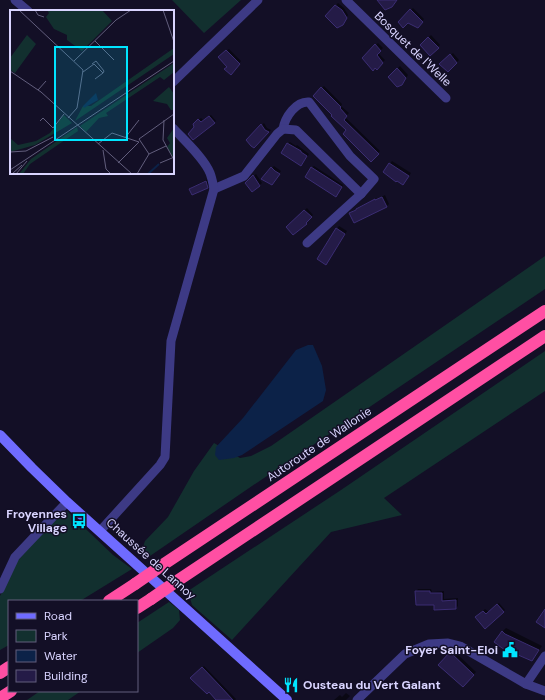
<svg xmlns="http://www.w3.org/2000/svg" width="545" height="700" viewBox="0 0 545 700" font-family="'DM Sans',sans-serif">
<rect width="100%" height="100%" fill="#130f26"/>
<g fill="#12302f">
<path d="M172 0H241L204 33Z"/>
<path d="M545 256V289L252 486 150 556 143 547 145 541 168 517 194 471 214 443 240 458 251 456 271 446Z"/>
<path d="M545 351V391L384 498 402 515 331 532 232 640 192 605 188 591 341 490Z"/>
<path d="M67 511 113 555 132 569 80 601H9V645L0 650V596L18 560 56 517Z"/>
<path d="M169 602 179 610 180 620 173 628 137 653V623Z"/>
<path d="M40 691H81L68 700H27Z"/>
</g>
<path fill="#0c2248" d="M308 345H313L322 366 326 390 323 401 242 455 234 458 219 460 215 455 216 447 243 418 296 350Z"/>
<g fill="#0007">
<path d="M338 3 344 8 348 15 344 22 327 16Z"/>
<path d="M413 8 424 19 420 24 408 22H399Z"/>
<path d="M431 35 440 45 430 54 421 45Z"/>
<path d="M378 43 383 48 378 53 385 60 377 68 363 58Z"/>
<path d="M229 49 241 61 233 72 228 67 219 57Z"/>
<path d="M453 53 459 60 448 71 440 64Z"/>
<path d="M400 66 408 75 402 84 389 77Z"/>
<path d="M324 86 342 104 341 106 349 113 345 117 380 151 371 160 347 130 314 96Z"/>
<path d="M211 115 216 121 214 123 194 124 201 118 203 120Z"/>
<path d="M264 123 267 128 271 130 254 147 247 141Z"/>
<path d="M290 142 296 146 297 145 309 154 301 164 287 144Z"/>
<path d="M392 161 411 173 405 182 384 172Z"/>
<path d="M274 166 281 171 274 181 272 168Z"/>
<path d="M314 166 343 185 338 193 311 168Z"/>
<path d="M256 174 262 183 253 191 247 183Z"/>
<path d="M208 179 209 185 207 187 190 189 192 187Z"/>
<path d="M385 195 389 204 387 206 355 222 350 214 353 211 359 207 377 198 378 199Z"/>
<path d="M307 208 313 215 307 220 308 221 306 223 287 227Z"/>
<path d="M339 226 347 231 328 261 337 229Z"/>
<path d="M418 589H431L432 592 444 591V599L458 598V606L456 608 435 609V604L416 592Z"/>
<path d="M499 603 505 610 485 628 476 617 485 609 489 612Z"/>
<path d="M506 628 542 646 535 656 532 660 502 632Z"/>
<path d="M453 650 476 672 463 685 439 665Z"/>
<path d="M204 666 236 699 235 700H217L209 690 192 678Z"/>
<path d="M346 693 350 696 346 700H334L340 695 342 697Z"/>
</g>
<g fill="#241b47" stroke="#3b2d73">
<path d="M377 0H397L392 7 385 10Z"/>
<path d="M335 5 342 10 347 18 343 25 337 28 325 16Z"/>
<path d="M410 9 423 22 418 28 408 23 403 28 398 22Z"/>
<path d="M428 37 439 48 430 56 420 45Z"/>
<path d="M375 44 381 51 377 55 383 63 377 70 375 68 373 71 362 58Z"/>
<path d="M226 50 240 64 231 75 224 69 227 67 218 57Z"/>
<path d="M450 54 457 63 448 72 439 64Z"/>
<path d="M397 68 406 78 402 85 397 87 388 77Z"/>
<path d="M321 87 341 107 340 108 347 116 344 120 379 154 371 162 343 134 346 130 331 116 332 115 313 96Z"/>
<path d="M209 116 215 123 193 140 188 134 194 127 193 124 198 119 201 122Z"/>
<path d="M261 124 265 130 269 132 254 148 251 146 246 140Z"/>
<path d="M287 143 301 151V152L307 156 301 166 281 153Z"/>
<path d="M389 163 409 176 403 185 397 181 396 182 383 172Z"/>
<path d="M271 167 275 171 280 174 272 185 261 179Z"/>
<path d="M311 167 342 187 336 197 305 177Z"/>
<path d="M253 175 260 186 252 192 245 183Z"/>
<path d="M206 181 208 188 192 195 189 189Z"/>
<path d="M382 197 387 207 354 223 349 213 356 210V209L375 199V200Z"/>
<path d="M304 210 312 217 306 223 307 224 293 235 286 227Z"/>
<path d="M336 228 345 234 326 265 317 259Z"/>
<path d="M415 591H430V593H442V601L456 600V609L434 610V605H416Z"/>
<path d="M497 604 504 612 485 629 475 617 483 611 486 614Z"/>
<path d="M545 609V628L536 622Z"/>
<path d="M502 631 505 634 539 650 532 661 502 648 494 642Z"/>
<path d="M450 652 474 675 463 687 438 665Z"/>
<path d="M202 667 221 687 233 700H216L209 692 207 694 190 678Z"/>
</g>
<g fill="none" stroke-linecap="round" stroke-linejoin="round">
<g stroke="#3d3a85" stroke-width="9">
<path d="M15 0 28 11"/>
<path d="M346 0 446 98"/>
<path d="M173 82 258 0"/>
<path d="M283 129C285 117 296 101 309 102L350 156 374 179 361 194"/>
<path d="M214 189 244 176 277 134 283 129 296 130 361 194 307 243"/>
<path d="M100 531 160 465 165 457 171 341 214 189C213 184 212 178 210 173 204 158 184 140 173 128"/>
<path d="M0 589 15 557 67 502"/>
<path d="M526 684 545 656"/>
<path d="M357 700 405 654 429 644 448 643 460 646 526 684 545 691"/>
</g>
<path stroke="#6f6bff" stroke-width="10" d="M0 435 32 468 67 502 287 700"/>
<g stroke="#ff4fa3" stroke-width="12">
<path d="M161 566 545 311"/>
<path d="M177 581 545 336"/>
<path d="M109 601 135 584"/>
<path d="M137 608 151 599"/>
<path d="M0 673 9 667"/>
<path d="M0 698 11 691"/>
</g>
<g stroke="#ff4fa3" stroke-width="12">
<path d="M135 584 161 566"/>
<path d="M151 599 177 581"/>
</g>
</g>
<defs>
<symbol id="bus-bare" viewBox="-9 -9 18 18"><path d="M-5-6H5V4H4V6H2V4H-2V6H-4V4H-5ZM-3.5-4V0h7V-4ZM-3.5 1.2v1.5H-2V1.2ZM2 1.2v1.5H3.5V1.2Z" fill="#00e5ff" stroke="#130f26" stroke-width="2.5" paint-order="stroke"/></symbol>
<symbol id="civic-bare" viewBox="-9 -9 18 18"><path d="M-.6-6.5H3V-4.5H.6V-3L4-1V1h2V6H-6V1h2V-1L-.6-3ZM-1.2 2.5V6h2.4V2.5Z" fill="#00e5ff" stroke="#130f26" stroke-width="2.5" paint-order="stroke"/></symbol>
<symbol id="restaurant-bare" viewBox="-9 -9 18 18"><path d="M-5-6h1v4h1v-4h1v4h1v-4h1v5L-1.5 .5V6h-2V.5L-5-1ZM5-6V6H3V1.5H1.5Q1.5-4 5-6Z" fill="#00e5ff" stroke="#130f26" stroke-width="2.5" paint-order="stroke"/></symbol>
</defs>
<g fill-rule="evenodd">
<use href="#bus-bare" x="68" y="510" width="22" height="22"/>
<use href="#civic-bare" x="499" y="639" width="22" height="22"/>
<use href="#restaurant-bare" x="280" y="674" width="22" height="22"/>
</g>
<g text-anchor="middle" stroke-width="3" stroke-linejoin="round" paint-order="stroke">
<g font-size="12" fill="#d9d4ff" stroke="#130f26">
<text transform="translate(413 49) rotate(44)" y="4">Bosquet de l'Welle</text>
<text transform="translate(319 444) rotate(-34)" y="4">Autoroute de Wallonie</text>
<text transform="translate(151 559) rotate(42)" y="4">Chaussée de Lannoy</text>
</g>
<g font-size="12" font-weight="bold" fill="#d9d4ff" stroke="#130f26" text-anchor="end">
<text x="67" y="518">Froyennes<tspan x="67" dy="14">Village</tspan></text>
<text x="498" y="654">Foyer Saint-Eloi</text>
<text x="303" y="689" text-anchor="start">Ousteau du Vert Galant</text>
</g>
</g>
<g transform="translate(10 10)">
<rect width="164" height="164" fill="#130f26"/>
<path d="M37 0H92L102 11 72 41 57 30V25L44 19 36 7 39 3ZM17 25 26 34 5 63 0 60V48ZM164 38V44L65 111 73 96H81ZM164 53V62L154 70 150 67 96 103 98 106 89 108 76 122 70 116ZM159 77 164 84V100H161L157 94 143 91ZM54 105 62 113 25 135 0 142V128L8 135 26 131 40 123ZM67 117 68 121 20 154 13 164H9L21 149ZM164 118V149L157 137 160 133 157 128Z" fill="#12302f"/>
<path d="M86 83 88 90 74 98 73 96Z" fill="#0c2248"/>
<path fill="none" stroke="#0c2248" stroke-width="2" d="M138 164 149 154"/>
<path fill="none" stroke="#625e7d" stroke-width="1" d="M9 0 73 60 67 98 58 108M25 0 28 5 34 7M153 0 164 32M85 31 104 50M64 51 106 10 121 0M82 54 86 51 94 61 93 63M0 61 31 82 122 164M73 62 84 54 93 63 85 69M28 80 36 71M154 110 153 130 164 150M30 111 33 108 43 118 54 104M115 128 129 110M88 134 102 123 129 132M93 140 96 159 101 164M0 142 16 141 43 127M139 144 129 129 164 104M139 144 156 136M108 153 129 132M150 153 162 148M0 160 164 51M2 164 12 155M6 164 17 151M127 164 139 144"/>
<path fill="#00e5ff" fill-opacity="0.15" stroke="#00e5ff" stroke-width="2" d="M45 37H117V130H45Z"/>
<rect width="164" height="164" fill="none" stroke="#d9d4ff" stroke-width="2"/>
</g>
<rect x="8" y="600" width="130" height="92" fill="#130f26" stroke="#625e7d"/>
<rect x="16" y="613" width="20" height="6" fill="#6f6bff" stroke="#625e7d"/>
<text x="44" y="620" font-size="12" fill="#d9d4ff">Road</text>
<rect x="16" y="630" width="20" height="12" fill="#12302f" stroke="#625e7d"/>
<text x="44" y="640" font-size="12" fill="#d9d4ff">Park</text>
<rect x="16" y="650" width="20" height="12" fill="#0c2248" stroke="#625e7d"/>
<text x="44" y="660" font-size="12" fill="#d9d4ff">Water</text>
<rect x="16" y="670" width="20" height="12" fill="#241b47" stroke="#625e7d"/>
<text x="44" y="680" font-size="12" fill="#d9d4ff">Building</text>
</svg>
